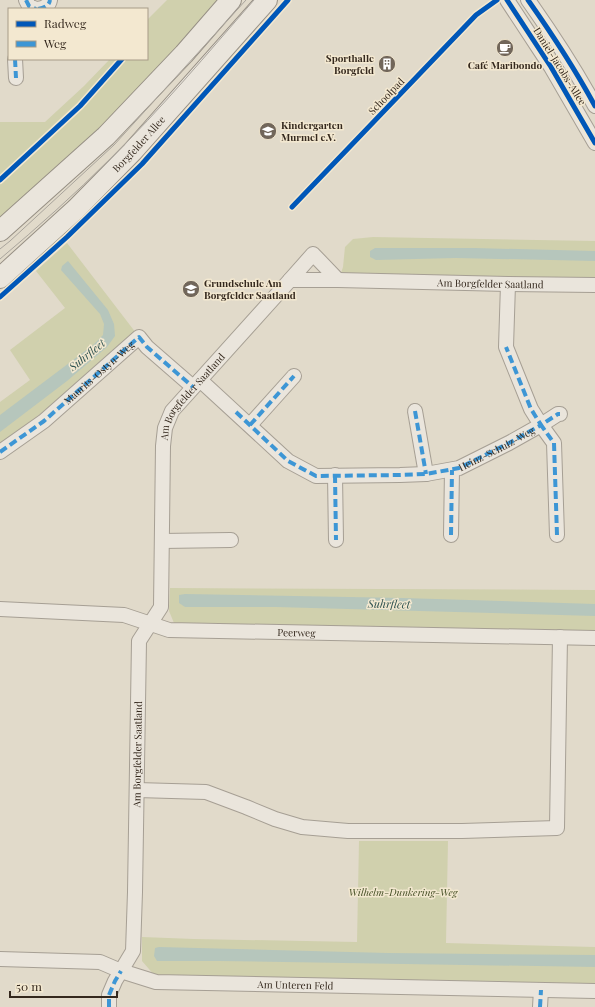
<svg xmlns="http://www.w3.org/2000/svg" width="595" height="1007" viewBox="0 0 595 1007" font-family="'Playfair Display',serif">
<rect width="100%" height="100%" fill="#e1daca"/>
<g fill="#d0d0ad">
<path d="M167 0H220L170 56 87 142 0 219V122H45L84 86 110 59H147V20Z"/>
<path d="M373 237 595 241V279L345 275 341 273 343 267 345 247 353 239Z"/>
<path d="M67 243 136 333C92 371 48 410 0 444V402L30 380 10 350 65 308 36 271Z"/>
<path d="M170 588 595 590V632L174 623 169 611Z"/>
<path d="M359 841H448L446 943 595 947V985L155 976 142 961V937L194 939 357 942Z"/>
</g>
<g fill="#b6c6bc">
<path d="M375 248H475L595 251V261L456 258 376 260 370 257V251Z"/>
<path d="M68 261 108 310 114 324 115 336 107 347 67 381 0 432V415L93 345 103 335 104 324 100 314 61 270 62 266Z"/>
<path d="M185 594 403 598 595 604V616L276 607H185L179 603V595Z"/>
<path d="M159 947 388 953 595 955V967L219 961H157L154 956 155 948Z"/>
</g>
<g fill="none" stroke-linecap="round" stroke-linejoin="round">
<defs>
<g id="street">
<path d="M26 0 29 6 36 9"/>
<path d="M507 0 551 67 595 143"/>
<path d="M528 0C552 34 575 69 595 106"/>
<path d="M38 9C44 8 49 6 50 0"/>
<path d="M15 59 16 78"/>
<path d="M290 280 313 254 338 280"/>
<path id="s1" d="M200 380 288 461 316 476 400 475 426 474 459 468 509 443 541 425 531 409 506 347 508 284"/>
<path d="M415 411 426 474"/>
<path d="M250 425 294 376"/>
<path d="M0 452 44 421 139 337 147 347 193 387"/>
<path d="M335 475 336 540"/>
<path d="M451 535 452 470"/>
<path d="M557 535 554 443 541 425 558 414H560"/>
<path d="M162 541 231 540"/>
<path id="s2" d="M0 609 124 615 169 630 595 638"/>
<path d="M137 790 206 792 246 807 275 819 302 827 348 831H462L557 828 560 637"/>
<path id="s3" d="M0 959 100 962 121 971 156 982 595 991"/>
<path id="s4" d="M109 1007V995L115 981 133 951 135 892 139 641 161 607 163 446 165 428 172 411 290 280H338L508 284 595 285"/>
<path d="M540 1007 541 990"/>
</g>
<g id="secondary">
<path d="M0 231 106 136 184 54 231 0"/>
<path id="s5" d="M0 278 76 209 132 152 267 0"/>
</g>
</defs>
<use href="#street" stroke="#a69f94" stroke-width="16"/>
<use href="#secondary" stroke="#968f84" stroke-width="22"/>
<use href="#street" stroke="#eae5dc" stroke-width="14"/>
<use href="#secondary" stroke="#eae5dc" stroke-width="20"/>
<g stroke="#a9a49c" stroke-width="1">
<path d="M0 249 10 241 114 145 246 0"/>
<path d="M0 259C38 227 75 194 110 159 161 109 207 54 254 0"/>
</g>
<g stroke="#3d96d5" stroke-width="4" stroke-dasharray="8 4" stroke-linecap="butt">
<path d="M26 0 29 6 36 9"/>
<path d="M38 9C44 8 49 6 50 0"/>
<path d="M15 59 16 78"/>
<path d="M415 411 426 474"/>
<path d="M236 412 288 461 316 476 400 475 426 474 459 468 509 443 541 425 531 409 506 347"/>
<path d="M250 425 294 376"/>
<path id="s6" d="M0 452 44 421 139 337 147 347 193 387"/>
<path d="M335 475 336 540"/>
<path d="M451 535 452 470"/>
<path d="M557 535 554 443 541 425 558 414H560"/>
<path d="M109 1007V995L115 981 121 971"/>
<path d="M540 1007 541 990"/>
</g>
<defs>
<g id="cycleway">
<path d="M507 0 551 67 595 143"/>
<path d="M528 0C552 34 575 69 595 106"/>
<path d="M0 180 80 106 122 59"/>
<path d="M292 207 476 15 497 0"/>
<path d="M0 297 67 237 142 164 288 0"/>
</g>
</defs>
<use href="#cycleway" stroke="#f3e8d0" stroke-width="8"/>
<use href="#cycleway" stroke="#0057b8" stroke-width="5"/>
</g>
<defs>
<symbol id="cafe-disc" viewBox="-11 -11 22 22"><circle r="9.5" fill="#71665a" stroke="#f3e8d0"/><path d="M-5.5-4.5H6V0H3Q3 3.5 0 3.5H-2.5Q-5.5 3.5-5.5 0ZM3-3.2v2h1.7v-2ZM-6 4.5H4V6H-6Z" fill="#fff"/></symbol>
<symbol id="building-disc" viewBox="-11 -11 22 22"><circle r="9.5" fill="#71665a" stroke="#f3e8d0"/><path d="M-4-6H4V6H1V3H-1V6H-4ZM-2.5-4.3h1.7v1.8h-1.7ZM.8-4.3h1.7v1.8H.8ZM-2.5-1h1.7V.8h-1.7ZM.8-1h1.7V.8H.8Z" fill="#fff"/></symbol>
<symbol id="school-disc" viewBox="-11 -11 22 22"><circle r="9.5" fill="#71665a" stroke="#f3e8d0"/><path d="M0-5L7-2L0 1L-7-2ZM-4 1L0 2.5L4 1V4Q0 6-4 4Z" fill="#fff"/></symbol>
</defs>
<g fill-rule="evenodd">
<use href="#cafe-disc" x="495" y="38" width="20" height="20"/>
<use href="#building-disc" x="377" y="54" width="20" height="20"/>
<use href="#school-disc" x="258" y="121" width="20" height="20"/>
<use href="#school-disc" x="181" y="279" width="20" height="20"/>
</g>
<g text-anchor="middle" stroke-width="3" stroke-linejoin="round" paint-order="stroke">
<g font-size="10" font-weight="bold" fill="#34281d" stroke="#f3e8d0" text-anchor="start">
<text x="374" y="62" text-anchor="end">Sporthalle<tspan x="374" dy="12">Borgfeld</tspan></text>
<text x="505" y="69" text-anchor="middle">Café Maribondo</text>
<text x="281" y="129">Kindergarten<tspan x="281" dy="12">Murmel e.V.</tspan></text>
<text x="204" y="287">Grundschule Am<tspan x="204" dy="12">Borgfelder Saatland</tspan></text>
</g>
<g font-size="10" fill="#34281d" stroke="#f3e8d0">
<text transform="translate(560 66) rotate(58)" y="4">Daniel-Jacobs-Allee</text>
<text transform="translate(386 96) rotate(-46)" y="4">Schoolpad</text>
<text dy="4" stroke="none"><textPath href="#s5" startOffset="193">Borgfelder Allee</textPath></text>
<text dy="4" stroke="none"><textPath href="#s4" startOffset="987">Am Borgfelder Saatland</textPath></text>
<text dy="4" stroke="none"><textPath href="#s6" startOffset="127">Maurits-Ostyn-Weg</textPath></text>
<text dy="4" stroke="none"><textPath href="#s4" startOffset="633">Am Borgfelder Saatland</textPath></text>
<text dy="4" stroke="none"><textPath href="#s1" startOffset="337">Heinz-Schulz-Weg</textPath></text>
<text dy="4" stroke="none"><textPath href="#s2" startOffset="299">Peerweg</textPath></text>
<text dy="4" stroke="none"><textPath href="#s4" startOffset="259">Am Borgfelder Saatland</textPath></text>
<text dy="4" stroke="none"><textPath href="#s3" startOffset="299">Am Unteren Feld</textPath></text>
</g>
<g font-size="10" font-style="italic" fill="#454f25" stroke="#f3e8d0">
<text x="403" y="896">Wilhelm-Dunkering-Weg</text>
</g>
<g font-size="11" font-style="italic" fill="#2e5250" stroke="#f3e8d0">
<text transform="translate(87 355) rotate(-39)" y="4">Suhrfleet</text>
<text transform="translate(389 604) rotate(1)" y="4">Suhrfleet</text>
</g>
</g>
<rect x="8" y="8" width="140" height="52" fill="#f3e8d0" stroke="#a79b88"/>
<rect x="16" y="21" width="20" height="6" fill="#0057b8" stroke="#a79b88"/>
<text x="44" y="28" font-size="12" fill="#34281d">Radweg</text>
<rect x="16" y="41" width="20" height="6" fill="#3d96d5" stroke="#a79b88"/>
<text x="44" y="48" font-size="12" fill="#34281d">Weg</text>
<path d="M10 991v6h107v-6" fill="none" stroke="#34281d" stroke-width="2"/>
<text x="16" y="991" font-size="12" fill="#34281d" stroke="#f3e8d0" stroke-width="3" paint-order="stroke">50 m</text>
</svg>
